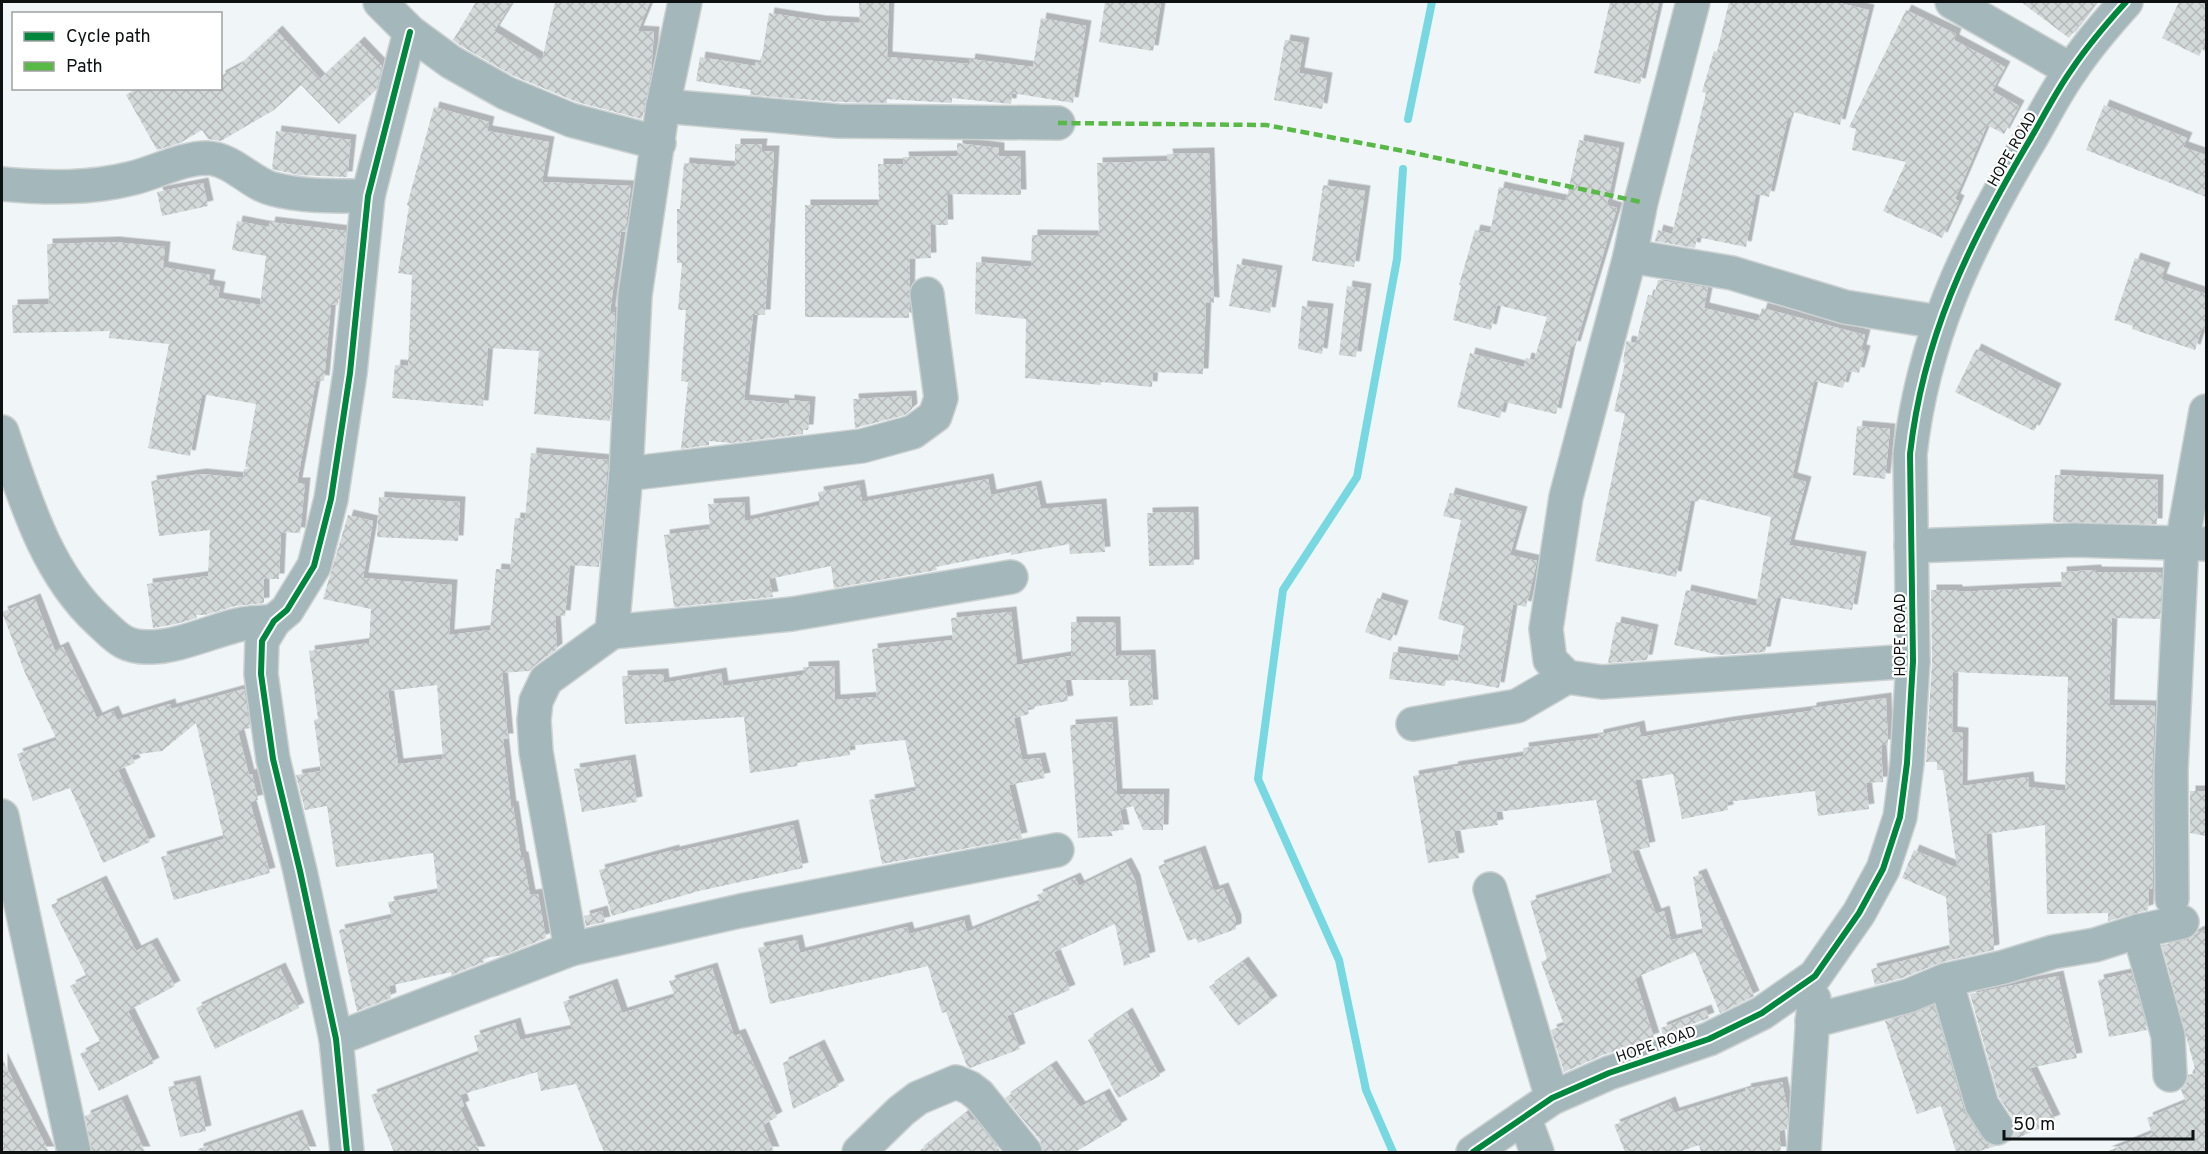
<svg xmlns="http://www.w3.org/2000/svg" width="2208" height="1154" viewBox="0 0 2208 1154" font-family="Overpass,sans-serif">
<defs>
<pattern id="building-cross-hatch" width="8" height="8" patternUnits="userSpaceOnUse" patternTransform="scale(1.5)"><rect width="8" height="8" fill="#d3d8d9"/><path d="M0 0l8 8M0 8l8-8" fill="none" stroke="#b4b8b9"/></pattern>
<filter id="shadow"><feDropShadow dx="5.5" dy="-5.5" stdDeviation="0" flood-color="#0004"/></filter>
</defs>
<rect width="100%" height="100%" fill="#f0f6f8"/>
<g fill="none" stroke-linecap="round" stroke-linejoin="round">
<g stroke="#78d8e2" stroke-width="8">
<path d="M1408 119 1432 2"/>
<path d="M1393 1152 1366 1090 1339 960 1258 779 1283 590 1357 477 1397 259 1403 169"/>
</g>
</g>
<g fill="url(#building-cross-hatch)" fill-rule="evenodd" filter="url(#shadow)">
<path d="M476 2H512L494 31 542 60 555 2H650L638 31 654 32 651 72 642 119 577 102 514 76 461 46 453 40Z"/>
<path d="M859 2H889L887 57 969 64 970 59 1033 67 1041 18 1086 26 1073 103 1012 93 1011 104 952 98V103L887 99V103L839 102 750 95 751 90 696 81 700 57 755 66 756 62 761 63 769 13 821 21 860 23Z"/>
<path d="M1105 2H1161L1153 51 1099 42Z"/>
<path d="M1610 2H1659L1640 84 1594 73Z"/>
<path d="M1729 2H1835L1869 10 1840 125 1794 112 1793 118 1788 117 1769 197 1756 194 1746 247 1697 237 1695 248 1655 241 1658 230 1672 234 1706 93 1702 92 1714 51 1717 52Z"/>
<path d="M2021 2H2097L2069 38Z"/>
<path d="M2179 2H2206V41L2199 56 2162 38Z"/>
<path d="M1906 10 1956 34 1954 40 2005 67 1992 91 2019 106 2004 134 1987 125 1955 199 1959 201 1942 238 1883 211 1906 162 1852 150 1856 129 1849 127Z"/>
<path d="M277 31 320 79 359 42 382 66 376 90 339 124 301 85 274 110 221 141 208 139 202 130 180 143 157 150 126 95 138 88H220V76L239 66Z"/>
<path d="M1285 40 1304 43 1299 73 1327 78 1322 109 1274 100Z"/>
<path d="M2104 105 2187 138 2183 147 2206 155V197L2086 150Z"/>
<path d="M434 107 489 122 487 131 549 142 542 182 631 186 625 232H621L610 312H615L610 421 534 414 539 351 488 348 483 406 392 398 395 365 408 366 412 275 398 273 409 206 407 205Z"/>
<path d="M276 131 351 140 347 177 299 175 272 169Z"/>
<path d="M1579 140 1619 148 1607 205 1617 208 1575 347 1571 346 1556 414 1504 402 1500 418 1457 407 1470 353 1524 367 1526 358 1534 360 1547 317 1497 305 1491 330 1453 320 1461 285H1459L1475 230 1490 233 1499 187 1566 201Z"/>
<path d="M957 143 999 148V156H1020L1021 195 947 194 948 225H930L931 258 910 259 909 318 805 317V205H879L878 164H904L903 157 957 156Z"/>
<path d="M735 144H762L761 151H774L765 315H753L744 400 789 404V400L810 402 808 430H803V434L731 443 709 441V445L681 449 688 382 681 381 686 310H678L682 263H677V209H680L684 163 735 167Z"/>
<path d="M1209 153 1214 303 1206 302 1203 374 1153 372 1152 387 1101 382V385L1025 378 1026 319 975 314 976 262 1031 267 1032 235 1099 236 1097 163 1168 161 1167 154Z"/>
<path d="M203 183 208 206 162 216 157 192Z"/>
<path d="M1323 185 1365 191 1354 267 1312 261Z"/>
<path d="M237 221 269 227 270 222 346 231 338 305 331 304 324 381 316 380 297 483H305L300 533 281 532 279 579H264V603L235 606 205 615H196L197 618 176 624 153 628 147 584 208 576 210 530 159 536 151 481 201 474 243 478 244 469 252 468 245 467 256 404 202 394 190 456 148 448 169 344 109 338 110 331 13 333 12 305 49 304 47 244 114 242 165 247 163 267 210 275 208 285 220 287 218 298 260 305 266 256 232 250Z"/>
<path d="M2135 258 2165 268 2161 279 2206 294V330L2202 328 2195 350 2132 329 2133 326 2114 320Z"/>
<path d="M1237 264 1277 271 1270 313 1229 306Z"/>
<path d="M1658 280 1708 288 1704 308 1758 321 1762 308 1865 335 1861 350 1865 351 1859 373 1848 371 1843 388 1814 381 1792 478 1806 482 1789 545 1861 557 1852 610 1777 597 1765 652 1720 655 1674 645 1686 590 1756 606 1771 517 1699 499 1698 502 1691 500 1676 577 1595 561 1625 414 1614 411 1625 363 1623 362 1626 343 1627 341 1636 343 1648 295 1654 296Z"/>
<path d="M1347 286 1366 289 1356 357 1339 355Z"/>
<path d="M1302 306 1328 309 1322 354 1298 349Z"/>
<path d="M1976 349 2056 389 2034 431 1955 392Z"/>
<path d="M911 396 912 409 905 415 855 428 853 399Z"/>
<path d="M1857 426 1890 429 1885 479 1853 475Z"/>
<path d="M531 453 608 460 599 567 570 565 565 616 555 615 557 649 535 665 529 671 502 673 508 739H503L511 807 513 806 521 857H523L530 895 538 894 546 938 504 955 483 958 484 962 451 975V972L389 986 391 998 357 1011 339 930 392 918 388 902 438 893 433 853 336 867 327 806 305 810 296 775 321 771 314 720 318 719 309 651 369 643 371 609 323 599 348 515 373 521 363 578 452 585 449 635 490 630 496 569 510 570 515 518 525 519ZM437 685 443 759 398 764 388 691Z"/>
<path d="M2055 475 2158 480 2157 524 2053 522Z"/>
<path d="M988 479 991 495 1036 486 1041 509 1101 504 1105 552 1070 554 1069 544 1011 555V552L936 567 937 570 834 588 831 566 769 579 773 597 674 607 664 535 710 529 708 504 744 502 745 521 820 505 818 492 859 485 862 502Z"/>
<path d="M1450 493 1522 512 1510 555 1537 561 1526 607 1513 604 1499 688 1446 679 1445 686 1389 679 1393 652 1458 661 1464 626 1438 619 1461 520 1443 516Z"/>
<path d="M379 497 460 502 458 541 377 537Z"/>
<path d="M1193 512 1194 565 1149 566 1147 513Z"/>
<path d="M2096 570V572L2162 573 2160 619 2112 618 2109 705 2155 706 2152 770 2153 873 2152 889H2149L2148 910 2108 921V913L2047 914 2045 825 1986 834 1994 950 1942 962 1902 978 1875 985 1871 969 1950 949 1946 897 1902 878 1914 850 1957 868 1943 770H1937V762H1926L1932 662 1931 590H1957V592L2062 587 2061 572ZM1953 672 2068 677 2065 791 2029 787 2028 777 1962 786 1963 733 1952 732Z"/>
<path d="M1377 598 1403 606 1391 641 1365 632Z"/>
<path d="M35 599 55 651 63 647 97 718 113 711 117 720 170 704 171 709 244 689 250 728 238 731 249 775 252 774 258 800 250 802 270 873 174 900 161 857 224 839 196 723 162 751 131 755 135 763 118 770 150 842 103 863 70 788 33 801 17 754 57 740 25 673 2 612Z"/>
<path d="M1011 612 1017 665 1071 656V622H1115L1116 656 1150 655 1153 705 1130 706 1128 680H1065L1068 701 1027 708 1029 714 1014 718 1022 760 1040 758 1045 778 1009 785 1022 838 882 864 869 800 916 791 905 740 849 746 850 755 797 763 798 766 750 773 744 717 625 724 622 676 663 674 664 683 721 673 723 686 803 675V667L834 666 835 700 877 697 872 649 953 640 951 618Z"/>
<path d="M1616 622 1653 630 1647 660 1608 663Z"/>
<path d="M1886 698 1888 745H1881L1883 782 1866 783 1869 809 1818 816 1815 791 1727 802 1728 810 1682 819 1673 774 1635 780 1650 847 1632 851 1656 914 1664 911 1671 940 1703 933 1693 877 1701 874 1754 996 1720 1013 1695 952 1635 978 1654 1038 1603 1055 1564 1072 1551 1030 1564 1025 1541 962 1547 959 1530 901 1607 878 1606 876 1612 873 1596 800 1496 812 1498 825 1454 831 1459 858 1428 863 1413 776 1453 769 1452 767 1524 756 1523 748 1598 738V735L1639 726 1641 737 1728 722 1811 711V708Z"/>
<path d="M1112 722 1117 794H1164L1163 830H1143L1133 806 1120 810 1124 830H1110L1113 836 1078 838 1070 725Z"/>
<path d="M630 760 637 802 582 812 574 769Z"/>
<path d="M2190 791H2206V836L2190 833Z"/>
<path d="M793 825 803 868 699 891 612 916 599 870 674 850V852Z"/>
<path d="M1200 851 1214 891 1223 888 1236 920V929L1198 943 1196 938 1188 941 1158 866Z"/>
<path d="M1126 863 1135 880 1150 957 1124 966 1115 924 1054 952 1070 990 1007 1016 1020 1049 970 1068 967 1066 946 1012 942 1013 928 966 770 1004 758 948 797 940 800 953 907 927 909 934 964 920 967 932 1040 903 1037 895 1075 878 1079 886Z"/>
<path d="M101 881 136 951 152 943 175 986 128 1011 154 1063 99 1091 80 1054 101 1043 70 986 87 977 51 905Z"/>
<path d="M602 911 605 922 586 926 584 916Z"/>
<path d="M2206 930V1152H2106L2152 1133 2147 1118 2186 1102 2181 1090 2186 1084 2188 1075 2196 1073 2162 945 2186 940 2197 932Z"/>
<path d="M1243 962 1272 1001 1238 1026 1209 987Z"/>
<path d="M280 968 299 1008 215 1049 196 1008Z"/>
<path d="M712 968 734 1036 740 1034 777 1117 763 1125 774 1152H604L576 1084 541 1091 537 1072 460 1095 464 1106 460 1108 480 1152H394L371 1095 479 1054 474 1036 515 1023 520 1040 572 1029 563 1002 612 984 622 1013 675 997 669 981Z"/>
<path d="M2131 973 2147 1030 2109 1037 2098 980Z"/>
<path d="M2058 976 2077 1058 2030 1068 2055 1120 2047 1123 2048 1125 2008 1142 2014 1136 2016 1126 2013 1118 1999 1097 1970 994Z"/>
<path d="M1934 1005 1964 1111 1982 1139 1988 1144 1996 1146 1976 1152H1956L1941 1106 1917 1114 1885 1021 1913 1014Z"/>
<path d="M1706 1010 1709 1018 1663 1035 1661 1028Z"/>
<path d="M1127 1013 1160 1076 1118 1098 1088 1040Z"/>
<path d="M819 1045 839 1086 793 1109 783 1063Z"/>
<path d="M2 1058 49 1152H2Z"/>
<path d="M1051 1066 1080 1107 1104 1094 1122 1125 1075 1152H1043L1040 1140 1005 1098Z"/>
<path d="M195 1081 206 1131 180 1137 168 1087Z"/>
<path d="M1782 1082 1788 1112 1787 1129 1779 1131 1781 1152H1701L1699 1145 1679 1152H1625L1614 1125 1670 1102 1674 1113 1746 1091 1745 1089Z"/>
<path d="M122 1100 145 1152H92L85 1116Z"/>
<path d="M966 1113 972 1121 974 1119 1001 1152H918Z"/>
<path d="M297 1115 311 1152H198V1149Z"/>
</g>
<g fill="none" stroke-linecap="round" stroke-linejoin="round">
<defs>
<g id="minor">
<path d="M380 2 410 32 451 62 506 93 571 120 659 143"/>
<path d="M1693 2 1641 202 1630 256 1566 497 1546 629 1550 660 1567 677 1602 682 1913 661"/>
<path d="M1952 2 2071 70"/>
<path d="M663 106 838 121 1058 123"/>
<path d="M2 184C46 188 90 189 133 178 157 172 182 158 207 158 233 159 251 184 273 189 304 197 336 196 368 196"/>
<path d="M1630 256 1732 273 1845 307 1939 322"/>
<path d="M2 432C25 499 46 572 99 621 116 637 124 648 150 647 176 647 208 633 234 626 246 622 261 623 274 621"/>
<path d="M626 474 862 446 913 432 935 416 941 398 927 294"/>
<path d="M1911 546 2075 540 2206 544"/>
<path d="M612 632 792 614 1011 577"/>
<path d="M1413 724 1517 706 1567 677"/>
<path d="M2 816 74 1152"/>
<path d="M1490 889 1552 1098"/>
<path d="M2172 899 2171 770 2182 544 2206 411"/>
<path d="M2139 931 2168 1036 2170 1075"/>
<path d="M571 949 536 752 534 720 536 701 546 680 612 632 626 474 635 295 663 106 685 2"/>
<path d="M1946 980 1982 1105 1997 1128"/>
<path d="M1812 1021 1908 996 1946 980 2004 967 2053 952 2095 945 2139 931 2182 922"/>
<path d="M336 1039 571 949 740 911 1057 850"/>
<path d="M1524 1117 1537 1152"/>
<path d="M347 1152 336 1039 300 871 273 759 261 674 262 641 274 621 287 610 314 566 331 499 350 373 368 196 410 32"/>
<path d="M859 1152 901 1111 918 1098 956 1082 970 1088 979 1095 1025 1152"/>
<path d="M1473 1152 1552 1098 1609 1073 1709 1039 1762 1013 1815 976 1859 913 1883 869 1900 817 1907 763 1913 661 1910 454C1923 338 1967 247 2025 148 2041 122 2054 94 2072 69 2088 45 2107 23 2126 2"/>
<path d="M1804 1152 1814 999"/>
</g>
</defs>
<use href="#minor" stroke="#cdd1d2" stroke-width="36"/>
<use href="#minor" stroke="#a4b8bb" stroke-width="33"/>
<path stroke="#58b947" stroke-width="4.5" stroke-dasharray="9 4.5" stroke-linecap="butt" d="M1058 123 1266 125 1414 153 1641 202"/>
<defs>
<g id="cycleway">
<path d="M347 1152 336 1039 300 871 273 759 261 674 262 641 274 621 287 610 314 566 331 499 350 373 368 196 410 32"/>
<path d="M1473 1152 1552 1098 1609 1073 1709 1039 1762 1013 1815 976 1859 913 1883 869 1900 817 1907 763 1913 661 1910 454C1923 338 1967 247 2025 148 2041 122 2054 94 2072 69 2088 45 2107 23 2126 2"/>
</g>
</defs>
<use href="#cycleway" stroke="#fff" stroke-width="10"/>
<use href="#cycleway" stroke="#00873e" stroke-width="6"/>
</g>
<g text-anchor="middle" stroke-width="4.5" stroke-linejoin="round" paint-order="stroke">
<g font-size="15" fill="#0d1112" stroke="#fff">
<text transform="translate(2012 149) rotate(-60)" y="5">HOPE ROAD</text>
<text transform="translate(1900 635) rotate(-90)" y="5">HOPE ROAD</text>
<text transform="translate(1656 1044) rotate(-19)" y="5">HOPE ROAD</text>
</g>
</g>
<rect width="2208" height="1154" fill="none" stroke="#0d1112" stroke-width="6"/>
<rect x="12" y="12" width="210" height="78" fill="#ffffff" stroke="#9ea0a0" stroke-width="1.5"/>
<rect x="24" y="32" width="30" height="9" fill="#00873e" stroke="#9ea0a0" stroke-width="1.5"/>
<text x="66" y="42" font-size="18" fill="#0d1112">Cycle path</text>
<rect x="24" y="62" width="30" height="9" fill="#58b947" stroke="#9ea0a0" stroke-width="1.5"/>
<text x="66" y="72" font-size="18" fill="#0d1112">Path</text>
<path d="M2004 1130v9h189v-9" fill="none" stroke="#0d1112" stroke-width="3"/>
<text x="2013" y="1130" font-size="18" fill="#0d1112" stroke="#ffffff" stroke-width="4.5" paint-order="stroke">50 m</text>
</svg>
